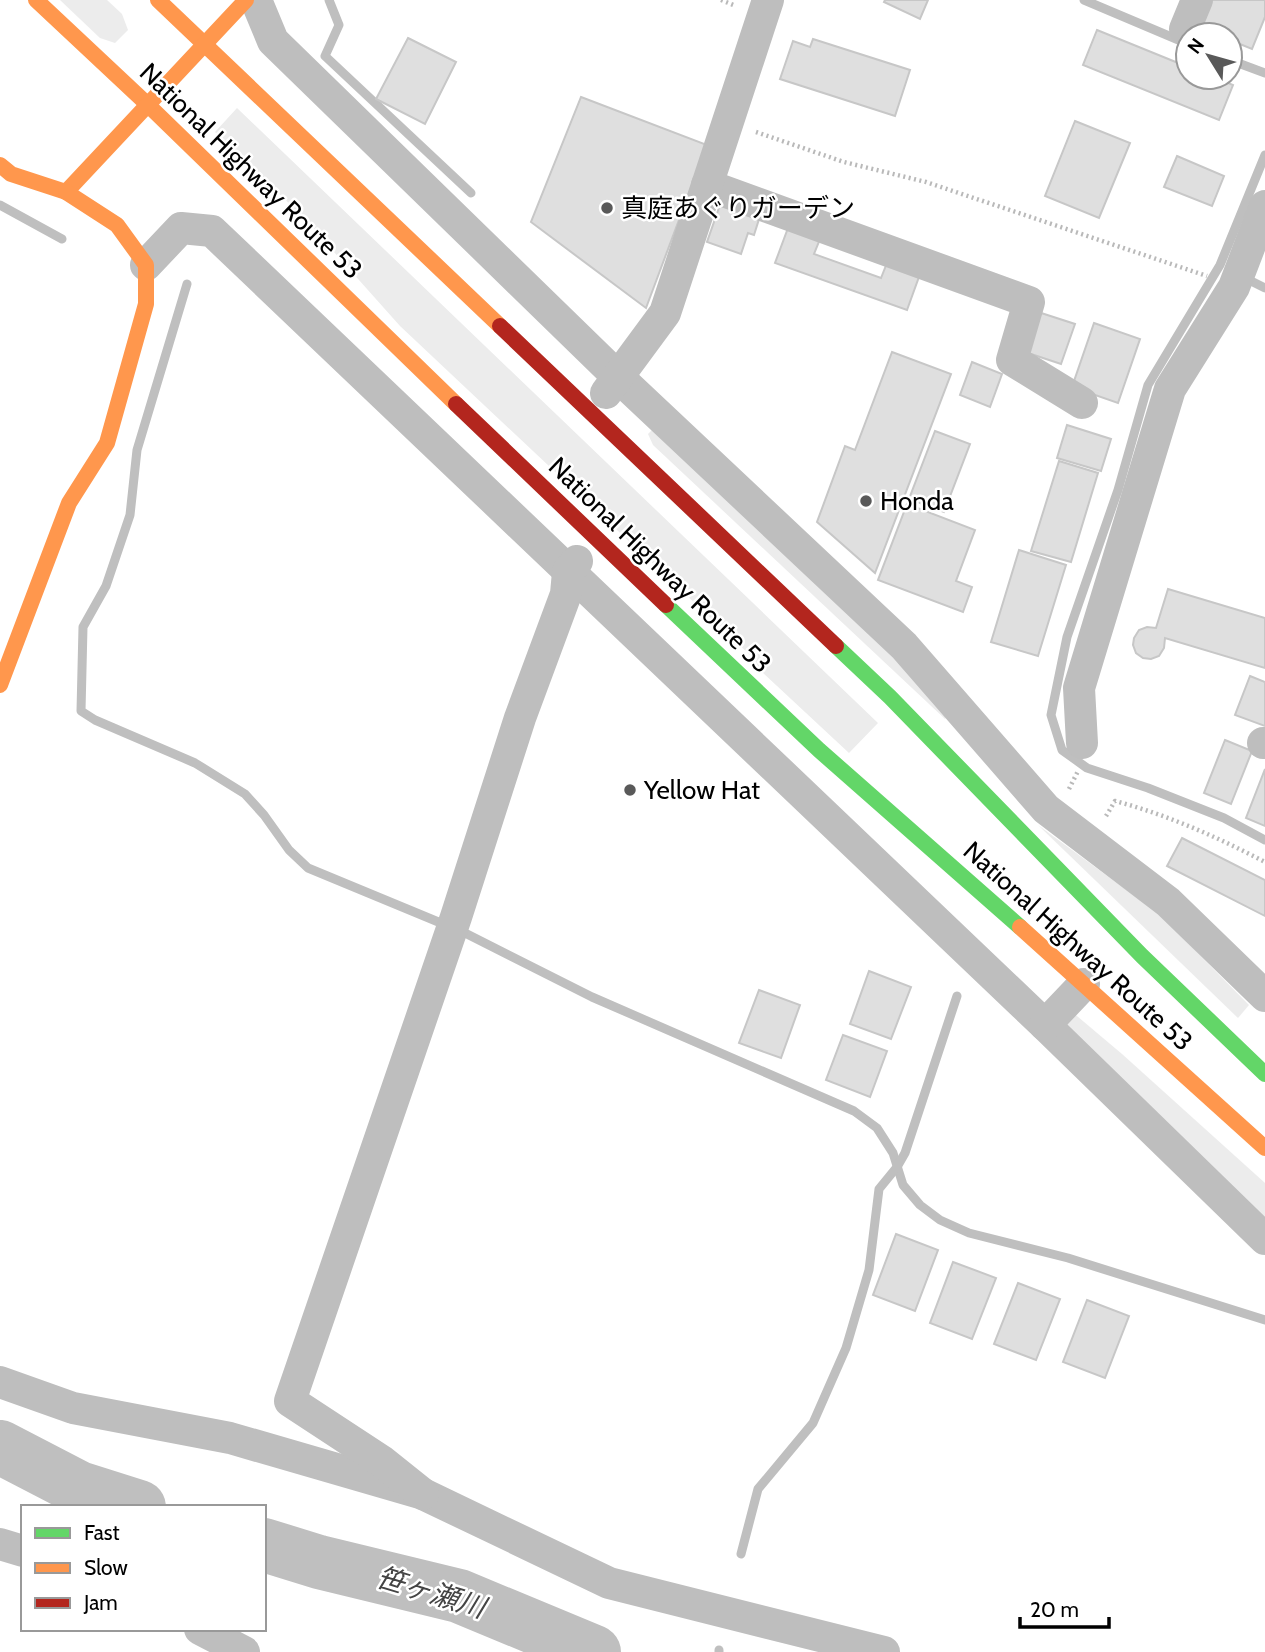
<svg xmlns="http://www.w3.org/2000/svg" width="1265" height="1652" viewBox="0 0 1265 1652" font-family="Cabin,'Noto Sans JP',sans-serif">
<rect width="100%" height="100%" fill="#fff"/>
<g fill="#ececec">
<path d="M60 0H107L122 14 128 30 115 43 100 38Z"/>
<path d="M237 108 878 723 849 753 761 671 751 656 400 326 301 215 215 132Z"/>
<path d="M655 427 952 710 945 719 653 445 648 434Z"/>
<path d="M1038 825 1159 914 1249 1005 1238 1018Z"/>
<path d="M1071 1011 1122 1054 1265 1183V1222L1063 1028Z"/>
</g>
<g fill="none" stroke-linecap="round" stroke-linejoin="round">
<g stroke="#bfbfbf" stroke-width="9">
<path d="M329 0 339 25 325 56 471 193"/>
<path d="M1084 0 1188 44"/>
<path d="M1230 60 1265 73"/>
<path d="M1265 155 1220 265 1148 385 1118 490 1067 637 1051 715 1062 750 1087 768 1148 788 1224 818 1265 840"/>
<path d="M0 205 62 239"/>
<path d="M1249 280 1265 288"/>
<path d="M187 284 137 450 130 515 106 586 83 627 81 711 95 720 195 763 245 794 264 815 289 850 308 868 465 933 592 997 854 1111 877 1128 893 1153 903 1185 920 1205 940 1220 969 1233 1068 1258 1265 1320"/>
<path d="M741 1554 758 1489 813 1423 846 1348 869 1270 879 1189 897 1167 905 1153 957 996"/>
<path d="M719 1650V1652"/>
</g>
<g stroke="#bfbfbf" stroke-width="54">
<path d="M0 1447 79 1488 139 1507"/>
<path d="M264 1545 319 1562 459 1596 594 1652"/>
</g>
</g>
<g fill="#dfdfdf" stroke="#c7c7c7" stroke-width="2">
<path d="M885 0H928L920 19 884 2Z"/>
<path d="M1202 0H1265V17L1252 49 1230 40V35H1218L1192 25Z"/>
<path d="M1097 30 1188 67V77H1214L1233 85 1219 120 1083 65Z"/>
<path d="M408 38 456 62 425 124 376 99Z"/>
<path d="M813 39 910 70 895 116 780 79 793 41 810 47Z"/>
<path d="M581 97 707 145 646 308 531 222Z"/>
<path d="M1075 121 1130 143 1099 218 1045 196Z"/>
<path d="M1177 156 1224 176 1212 206 1164 187Z"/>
<path d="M721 202 760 216 754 235 748 233 741 254 707 242Z"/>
<path d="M788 228 820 239 814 254 881 278 887 263 920 274 907 310 775 263Z"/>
<path d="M1035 311 1075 324 1061 364 1022 351Z"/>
<path d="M1094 323 1140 339 1118 403 1072 387Z"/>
<path d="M892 352 951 374 875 573 817 522 845 446 855 450Z"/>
<path d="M972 362 1002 374 990 407 960 395Z"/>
<path d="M1067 425 1111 439 1101 471 1057 458Z"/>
<path d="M935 431 970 444 944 512 909 499Z"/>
<path d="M1059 461 1098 473 1071 562 1031 551Z"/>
<path d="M907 504 975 530 956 581 972 587 963 612 878 580Z"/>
<path d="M1019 550 1066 565 1038 656 991 642Z"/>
<path d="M1168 589 1265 618V668L1165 638 1164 648 1159 656 1151 659 1143 658 1136 653 1133 645 1134 638 1139 630 1147 627 1156 628Z"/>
<path d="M1250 676 1265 682V726L1235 715Z"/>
<path d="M1225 740 1252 751 1231 804 1204 793Z"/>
<path d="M1265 769V826L1246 818Z"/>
<path d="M1182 838 1265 880V916L1167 866Z"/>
<path d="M869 971 911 987 891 1039 850 1024Z"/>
<path d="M759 990 800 1005 781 1058 739 1043Z"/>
<path d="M843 1035 887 1051 870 1097 826 1080Z"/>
<path d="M896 1234 938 1250 915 1311 873 1295Z"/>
<path d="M953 1262 996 1278 972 1339 930 1323Z"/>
<path d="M1018 1283 1060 1299 1036 1360 994 1344Z"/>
<path d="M1087 1300 1129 1316 1105 1378 1063 1362Z"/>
</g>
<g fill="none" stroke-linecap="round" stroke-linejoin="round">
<g stroke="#b9b9b9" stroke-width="4.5" stroke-dasharray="2 3.5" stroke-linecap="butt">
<path d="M721 0 736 6"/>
<path d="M756 132 844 162 926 182 1207 276"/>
<path d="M1069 789 1078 771"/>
<path d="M1106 816 1115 801C1168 815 1217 837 1265 862"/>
</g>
<g stroke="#bebebe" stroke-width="32">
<path d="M256 0 273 41 617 376 904 646 1046 809 1168 902 1265 996"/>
<path d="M1185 29 1197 0"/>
<path d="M707 185 1029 302 1012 360 1082 403"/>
<path d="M146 265 181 228 212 231 1045 1025 1265 1239"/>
<path d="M606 393 665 313 768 0"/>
<path d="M1082 743 1079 688 1170 389 1234 287 1265 206"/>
<path d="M1263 743H1265"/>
<path d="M1045 1025 1084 984"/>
<path d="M0 1382 73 1408 230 1438 423 1494 609 1583 884 1652"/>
<path d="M423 1494 383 1462 290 1401 456 917 520 718 566 594 568 572 577 561"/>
<path d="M0 1544 23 1551"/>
<path d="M200 1629 244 1652"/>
</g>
<g stroke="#63d668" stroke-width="16">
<path d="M666 605 819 750 1020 927"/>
<path d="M836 646 890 697 1142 956 1265 1074"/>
</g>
<g stroke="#ff974d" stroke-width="16">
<path d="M36 0 147 104 456 404"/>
<path d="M158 0 500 326"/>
<path d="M0 165 11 174 66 192 246 0"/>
<path d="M0 685 69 503 107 443 146 304V265L117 225 66 192"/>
<path d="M1020 927 1265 1148"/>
</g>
<g stroke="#b3261e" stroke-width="16">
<path d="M500 326 836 646"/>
<path d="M456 404 666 605"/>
</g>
</g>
<g fill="#595959" stroke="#fff" stroke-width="2.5">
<circle cx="607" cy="208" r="7"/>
<circle cx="866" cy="501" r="7"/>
<circle cx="630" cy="790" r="7"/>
</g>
<g text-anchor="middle" stroke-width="5" stroke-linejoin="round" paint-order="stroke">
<g font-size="26" fill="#000" stroke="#fff">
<text transform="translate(251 171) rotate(44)" y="9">National Highway Route 53</text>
<text transform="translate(660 565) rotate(44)" y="9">National Highway Route 53</text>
<text transform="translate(1078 946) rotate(42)" y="9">National Highway Route 53</text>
</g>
<g font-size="26" fill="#000" stroke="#fff" text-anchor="start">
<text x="621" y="217">真庭あぐりガーデン</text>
<text x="880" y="510">Honda</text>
<text x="644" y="799">Yellow Hat</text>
</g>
<g font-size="28" font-style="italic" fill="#444" stroke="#fff">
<text transform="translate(431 1592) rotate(17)" y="10">笹ヶ瀬川</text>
</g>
</g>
<rect x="21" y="1505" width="245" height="126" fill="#ffffff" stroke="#999999" stroke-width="2"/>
<rect x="35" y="1528" width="35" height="10" fill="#63d668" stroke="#999999" stroke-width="2"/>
<text x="84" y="1540" font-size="21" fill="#000000">Fast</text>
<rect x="35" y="1563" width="35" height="10" fill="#ff974d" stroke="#999999" stroke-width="2"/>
<text x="84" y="1575" font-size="21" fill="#000000">Slow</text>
<rect x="35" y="1598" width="35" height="10" fill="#b3261e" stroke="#999999" stroke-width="2"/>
<text x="84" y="1610" font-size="21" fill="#000000">Jam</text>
<g transform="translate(1209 56) rotate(307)"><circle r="33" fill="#ffffff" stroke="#999999" stroke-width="2"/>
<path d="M0-5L12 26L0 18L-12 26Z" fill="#595959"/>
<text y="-10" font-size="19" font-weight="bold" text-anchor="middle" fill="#000000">N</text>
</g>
<path d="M1020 1617v10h89v-10" fill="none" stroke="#000000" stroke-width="3.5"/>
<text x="1030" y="1617" font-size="21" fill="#000000" stroke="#ffffff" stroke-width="5" paint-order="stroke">20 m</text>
</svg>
